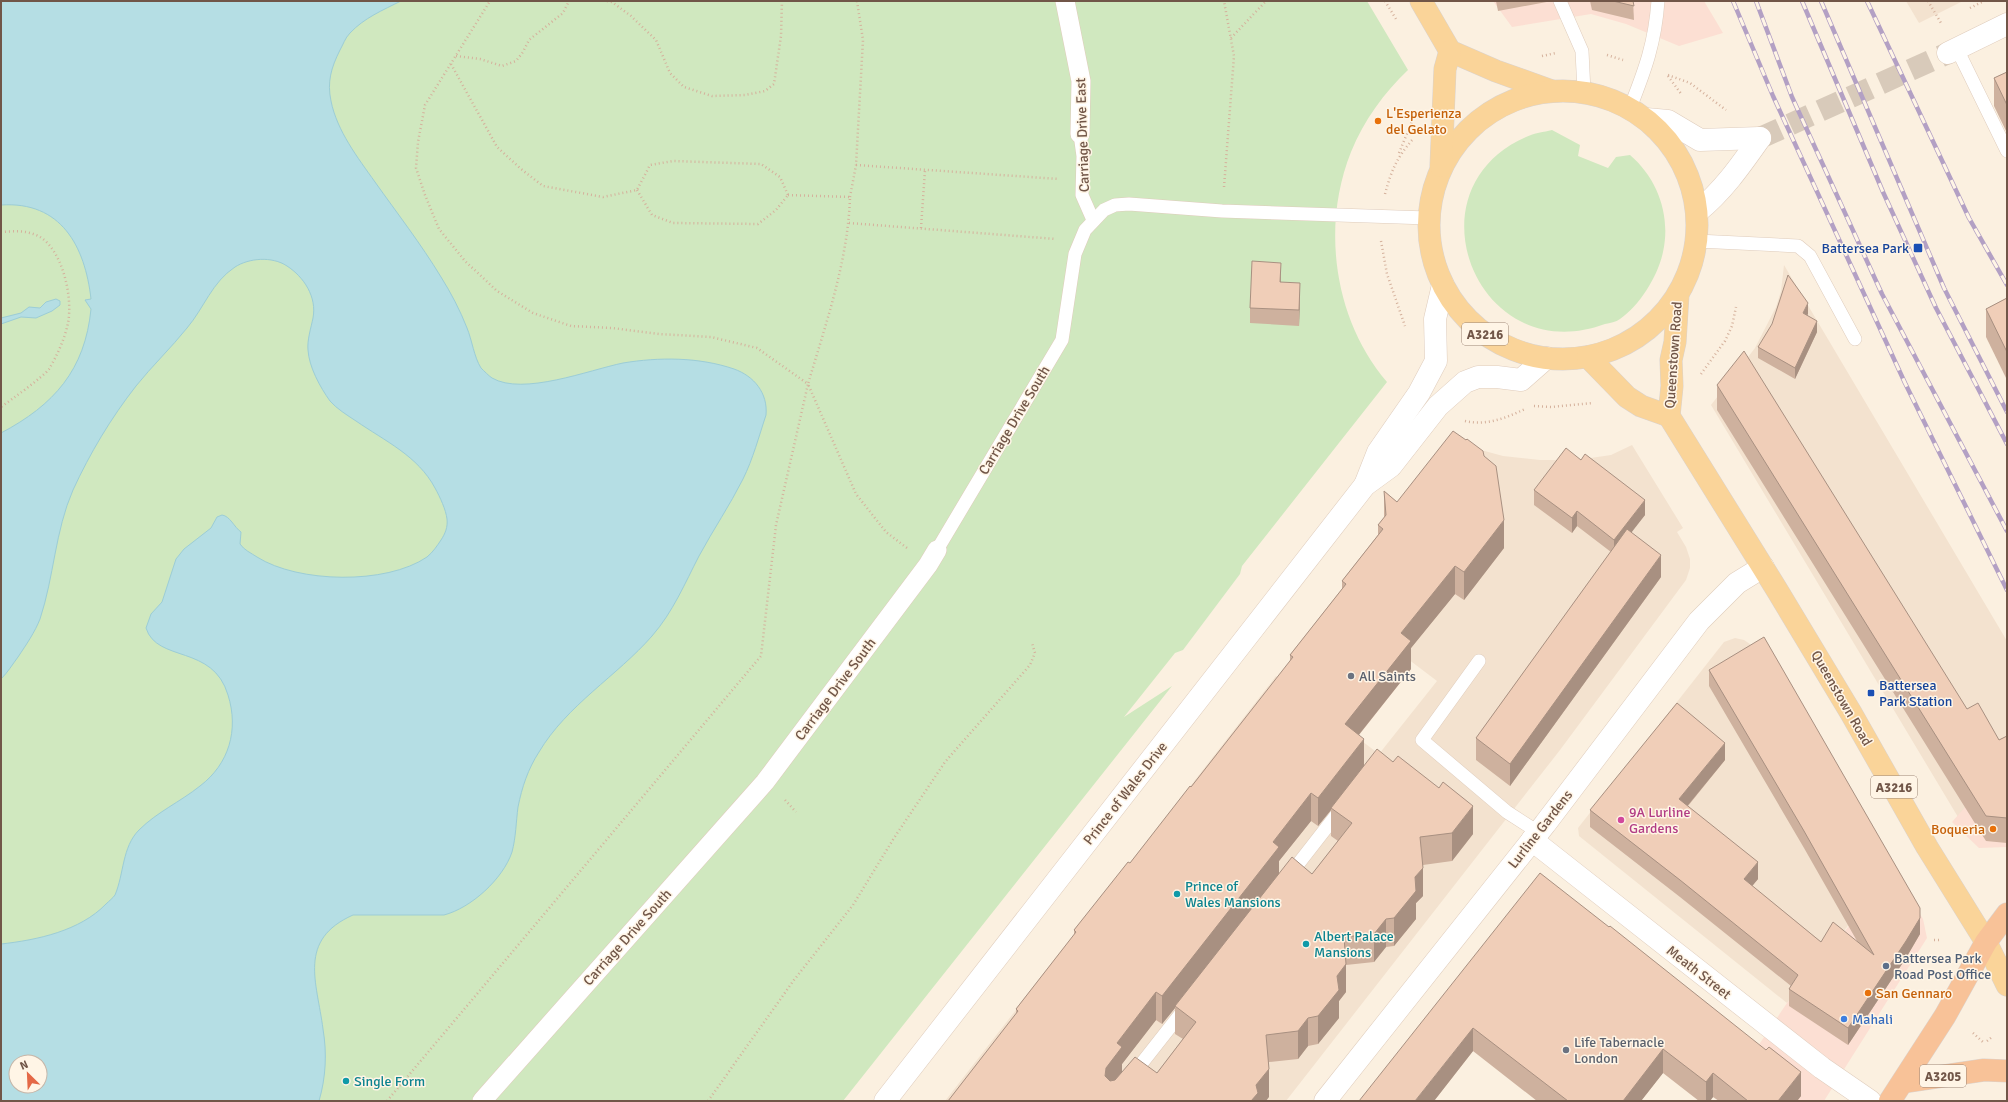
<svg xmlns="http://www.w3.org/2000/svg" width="2008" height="1102" viewBox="0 0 2008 1102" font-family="Signika,sans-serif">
<rect width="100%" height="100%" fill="#fbf0e0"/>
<g fill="#f3e2cf">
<path d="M1906 1H1963L1919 23Z"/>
<path d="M1784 265 2007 641V760L1958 817 1711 405 1755 348 1776 307 1781 291Z"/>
<path d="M1632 445 1683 528 1677 532 1686 547 1690 559V568L1686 580 1560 750 1286 1101H945L1276 676 1379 754 1437 681 1334 603 1481 450 1503 456 1540 460H1577L1611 455Z"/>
<path d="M1735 638 1744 640 1750 644 1888 875 1787 1003 1579 836 1578 828 1724 642Z"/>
</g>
<g fill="#fcdfd3">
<path d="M1493 1H1704L1723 33 1679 46 1626 24 1591 14 1512 27Z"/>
<path d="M2007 760V847L1979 848 1952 822Z"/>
<path d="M1893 871 1923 919 1927 938 1824 1101H1716L1754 1052 1787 1003Z"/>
</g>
<g fill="#d0e8bf" fill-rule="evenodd">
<path d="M1 1H1367L1408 70C1384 93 1364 120 1351 152 1321 227 1334 320 1387 382L1242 566 1240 574 1183 650 1175 653 1124 717 1172 686 843 1101H1ZM16 1062H40V1086H16Z"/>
<path d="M1552 130 1580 145 1578 156 1608 168 1616 157 1630 155C1658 179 1671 216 1663 252 1658 276 1640 305 1620 319 1616 322 1610 323 1605 324 1478 371 1405 190 1526 137 1534 133 1544 132 1552 130Z"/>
</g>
<g fill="#b5dee4" stroke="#9ccdd6" fill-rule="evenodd">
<path d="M1 1H401C383 10 364 18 350 33 345 38 343 45 340 50 331 68 327 82 331 101 337 131 358 158 375 182 397 213 421 244 441 277 451 293 460 310 467 328 472 340 474 357 481 368 484 371 489 376 492 378 523 396 589 370 623 363 659 357 699 357 734 369 754 376 768 393 766 415 759 436 753 459 743 479 730 505 713 530 699 556 685 583 673 612 652 636 617 676 567 705 539 752 528 769 522 787 518 807 516 822 516 837 512 852 503 879 471 908 444 915H353C297 940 317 982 323 1029 327 1053 326 1077 319 1101H1V944C37 940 80 931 106 904 109 901 113 898 115 895 124 874 122 847 139 830 157 812 180 802 200 786 229 764 239 730 228 695 213 644 157 663 146 628L151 614 162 602 176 559 184 549 211 528 217 517 222 515C230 516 234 527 241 532L240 544C244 550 251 553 257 557 298 583 386 585 427 557 433 552 437 546 441 540 445 534 448 527 447 519 446 510 440 497 435 488 418 456 385 441 356 421 347 415 337 409 330 401 320 387 309 367 308 350 307 340 311 328 313 318 317 297 304 277 287 266 272 256 249 258 235 267 212 282 204 308 187 328 171 348 152 366 136 386 111 418 90 453 73 490 55 531 54 577 40 619 35 632 26 645 18 657 12 665 8 672 1 679V433C54 405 85 370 91 309L85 300 91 299C85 246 61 201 1 205ZM16 1062H40V1086H16Z"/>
<path d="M56 299 60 301V305L52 311 36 318 21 317 1 324V318L21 313 29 307 40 308 46 302Z"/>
</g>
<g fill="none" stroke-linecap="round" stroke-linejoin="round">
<path stroke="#d8caba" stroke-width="22" stroke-dasharray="22 11" stroke-linecap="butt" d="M1760 138 1948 53"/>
<defs>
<g id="service">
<path d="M1560 1 1582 51 1584 92"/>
<path d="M1957 49 2007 151"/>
<path d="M1630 108C1645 70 1655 43 1658 1"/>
<path d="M1080 134 1083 156 1082 195 1093 220"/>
<path d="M1697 241 1798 246 1810 256 1855 339"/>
<path d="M937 550 1062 340 1075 254 1085 230 1104 210 1115 205 1129 204 1222 211 1428 218"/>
<path d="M1479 661 1422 740 1507 812 1538 832"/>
<path d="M1288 877 1341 809"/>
<path d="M1112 1101 1186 1007"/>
</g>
<g id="pedestrian">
<path d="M1065 1 1081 81 1080 134"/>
<path d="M482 1101 765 782 928 565 937 550"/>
</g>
<g id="minor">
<path d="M1532 840 1822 1068 1870 1101"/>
<path d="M1325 1101 1545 824 1699 621 1737 583 1763 567"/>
</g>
<g id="tertiary">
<path d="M1948 53 2007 24"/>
<path d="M1646 119 1668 121 1700 140 1760 138"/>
<path d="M1697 212C1723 191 1741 165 1760 138"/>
<path d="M1365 485 1378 452 1419 393 1436 361 1435 319 1443 285"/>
<path d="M885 1101 1365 485 1391 466 1438 406 1465 382 1478 377H1497L1521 380 1546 358"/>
</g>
<g id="primary">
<path d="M1421 1 1450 51 1496 71 1552 91"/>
<circle cx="1563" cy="225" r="134"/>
<path d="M1441 166 1445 69 1450 51"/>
<path d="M1678 294 1675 342 1671 360 1672 386 1669 416 1777 590 1851 713 1927 847 1986 942 2007 985"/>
<path d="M1588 357 1627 397 1641 406 1669 416"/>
</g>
<g id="trunk">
<path d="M1903 1082 1984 1070 2007 1071"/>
<path d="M1890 1101 1945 1016 1986 942 2007 914"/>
</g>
</defs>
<use href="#service" stroke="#dfccbc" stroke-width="14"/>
<use href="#pedestrian" stroke="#dfccbc" stroke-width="20"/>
<use href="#minor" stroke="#dfccbc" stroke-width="23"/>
<use href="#tertiary" stroke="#dfccbc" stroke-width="23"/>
<use href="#primary" stroke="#dad3cf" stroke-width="23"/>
<use href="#trunk" stroke="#dad3cf" stroke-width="23"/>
<g stroke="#d5b19c" stroke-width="2.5" stroke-dasharray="1 3" stroke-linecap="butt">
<path d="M607 1 612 2 631 16 656 40 670 73 684 87 712 96 745 95 765 91 774 84 781 36 782 1"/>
<path d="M1385 1 1396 19"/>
<path d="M1928 1 1941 23"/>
<path d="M1970 8 1984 1"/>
<path d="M1231 38 1266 1"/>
<path d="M1607 55 1623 60"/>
<path d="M456 56 480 59 502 66 516 61 523 52 529 40 563 13 569 1"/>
<path d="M1542 56 1556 53"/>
<path d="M451 64 497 147 521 169 543 186 603 197 637 190 650 165 673 161 761 164 780 177 788 195"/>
<path d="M1668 75 1690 83 1726 110"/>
<path d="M1668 76 1682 95"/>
<path d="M1399 153 1413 119"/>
<path d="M856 165 1059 179"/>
<path d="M1224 187 1234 56 1224 1"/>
<path d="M637 190 652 215 673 223 758 224 776 210 788 195"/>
<path d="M1385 194C1392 169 1396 159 1413 139"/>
<path d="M788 195 850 197C848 261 826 323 808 384L856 494 886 532 907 548"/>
<path d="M850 197 856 165 863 40 857 1"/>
<path d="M849 223 1056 239"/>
<path d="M921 228 925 170"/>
<path d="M1 232C14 231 28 230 40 237 63 251 73 298 68 323 65 338 57 356 49 369 42 378 12 399 1 407"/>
<path d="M1381 241 1387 274 1405 326"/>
<path d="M1701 374 1725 341 1732 326 1736 307"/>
<path d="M1534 406 1551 407 1593 403"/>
<path d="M1465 421C1486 426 1506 418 1525 409"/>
<path d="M785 800 796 812"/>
<path d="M1934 940H1941"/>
<path d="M1907 994 1915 997"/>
<path d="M1973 1033 1983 1042"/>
<path d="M1987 1041 1992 1037"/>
<path d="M387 1101 761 656 776 525 808 384 757 348 711 337 659 334 612 328 571 326 533 313 497 291 465 261 439 229 425 195 416 168 418 142 425 105 490 1"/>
<path d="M708 1101 794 980 853 905 894 838 945 762 1030 665 1035 653 1032 643"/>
</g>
<use href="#service" stroke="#fff" stroke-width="13"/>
<use href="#pedestrian" stroke="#fff" stroke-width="19"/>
<use href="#minor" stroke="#fff" stroke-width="22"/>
<use href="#tertiary" stroke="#fff" stroke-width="22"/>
<use href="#primary" stroke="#fad499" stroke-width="22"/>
<use href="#trunk" stroke="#f8c298" stroke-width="22"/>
<defs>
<g id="rail">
<path d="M1733 1 1773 96 1905 383 2007 590"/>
<path d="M1756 1 1792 97 1882 294 2007 531"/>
<path d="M1802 1 1883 192 1936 308 2007 444"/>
<path d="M1821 1 1944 288 2007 412"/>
<path d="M1867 1 1969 218 2007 285"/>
</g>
</defs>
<use href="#rail" stroke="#b3a0c4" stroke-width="4.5"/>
<use href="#rail" stroke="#fff5e6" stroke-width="3" stroke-dasharray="9" stroke-linecap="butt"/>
</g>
<g fill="#ceb19e" fill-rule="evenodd">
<path d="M1496 1H1552L1498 11Z"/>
<path d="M1590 1H1633L1634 20 1592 10Z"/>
<path d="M2007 72V133L1994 106V78Z"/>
<path d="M1281 282 1300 298 1299 326 1250 323V308Z"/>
<path d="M2007 298V380L1986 337V309Z"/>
<path d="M1808 314 1807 315 1817 332 1795 379 1758 358V347Z"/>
<path d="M1717 385 1967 709 1999 740 2007 736V843L1986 841 1717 410Z"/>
<path d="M1484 456 1504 548 1464 600 1455 594 1411 648V669L1359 735 1364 765 1473 834 1452 861 1423 865V896L1416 903V919L1394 946 1386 947 1374 962 1346 965V992L1339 1001V1018L1318 1044 1308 1046 1298 1059 1269 1062V1097L948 1101 1016 1014V1009L1074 935V930L1130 863 1191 787 1290 662V655L1342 589V581L1378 535V525L1384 518V491L1397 502ZM1331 810V836L1338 841 1312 874 1279 873V861L1311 821 1318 826ZM1175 1008V1034L1183 1039 1157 1073 1122 1072V1064L1156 1020 1162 1024Z"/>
<path d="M1534 490 1645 515 1631 532 1661 577 1510 786 1476 760V738L1611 552 1577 526 1572 533 1534 505Z"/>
<path d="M1709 670 1920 925V934L1906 958 1848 1045 1789 1006V989L1791 986 1680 897 1590 827V810L1725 760 1688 806 1758 879 1752 886 1821 942 1857 941 1804 848 1709 686Z"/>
<path d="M1540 873 1801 1096 1797 1101H1719L1713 1097 1710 1101H1699L1663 1073 1641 1101H1537L1473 1051 1434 1101Z"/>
</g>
<g fill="#a89081">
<path d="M1281 263V278L1280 297V282Z"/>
<path d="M1300 283V298L1299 326V310Z"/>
<path d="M1808 303V314L1803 324V313Z"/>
<path d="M1817 321V332L1795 379V368Z"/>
<path d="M1645 500V515L1614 555V540Z"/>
<path d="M1577 511V526L1572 533V518Z"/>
<path d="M1504 520V548L1464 600V572Z"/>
<path d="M1661 555V577L1510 786V764Z"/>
<path d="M1455 566V594L1411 648V669L1345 752V724L1401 633Z"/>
<path d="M1364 739V768L1331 808V810L1318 826V798Z"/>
<path d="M1725 743V760L1679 816V799Z"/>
<path d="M1311 793V821L1279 861V875L1175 1006V1008L1162 1024V996L1273 842Z"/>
<path d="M1473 806V834L1452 861V833Z"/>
<path d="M1758 862V879L1744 896V879Z"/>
<path d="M1423 868V896L1416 903V919L1394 946V918L1415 877Z"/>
<path d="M1920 908V934L1906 958 1848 1045V1028Z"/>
<path d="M1386 919V947L1374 962V934Z"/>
<path d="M1346 964V992L1339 1001V1018L1318 1044V1016L1337 976Z"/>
<path d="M1156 992V1020L1122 1064V1075L1106 1096 1105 1076 1106 1068 1117 1043Z"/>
<path d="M1308 1018V1046L1298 1059V1031Z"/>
<path d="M1473 1028V1051L1434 1101H1415Z"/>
<path d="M1663 1049V1073L1641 1101H1623Z"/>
<path d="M1269 1069V1097L1266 1101H1251L1256 1085Z"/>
<path d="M1801 1072V1096L1797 1101H1778Z"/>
<path d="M1713 1073V1097L1710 1101H1706V1082Z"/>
</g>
<g fill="#f0ceb8" stroke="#a89081">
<path d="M1613 1H1633L1634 6Z"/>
<path d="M2007 72V105L1994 78Z"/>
<path d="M1252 261 1281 263 1280 282 1300 283 1299 310 1250 308Z"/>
<path d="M1788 275 1808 303 1803 313 1817 321 1795 368 1758 347 1772 324Z"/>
<path d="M2007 298V352L1986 309Z"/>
<path d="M1744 351 1967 709 1978 703 1999 740 2007 736V818L1986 816 1717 385Z"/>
<path d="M1453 431 1466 440 1467 439 1483 451 1484 456 1496 466 1504 520 1464 572 1455 566 1401 633 1411 641 1345 724 1364 739 1318 798 1311 793 1273 842 1279 847 1162 996 1156 992 1117 1043 1122 1047 1106 1068 1105 1076 1110 1081 1115 1080 1135 1057 1157 1073 1196 1022 1175 1006 1292 857 1312 874 1352 823 1331 808 1377 749 1393 762 1398 756 1439 788 1443 782 1473 806 1452 833 1420 837 1423 868 1415 877 1416 891 1394 918 1386 919 1374 934 1344 937 1346 964 1337 976 1339 990 1318 1016 1308 1018 1298 1031 1266 1035 1269 1069 1256 1085 1258 1093 1251 1101H948L1018 1011 1016 1009 1076 932 1074 930 1128 862 1130 863 1190 786 1191 787 1293 657 1290 655 1346 584 1342 581 1383 529 1378 525 1386 515 1384 491 1397 502Z"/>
<path d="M1566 448 1581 460 1585 454 1645 500 1614 540 1577 511 1572 518 1534 490Z"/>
<path d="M1627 529 1661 555 1510 764 1476 738Z"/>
<path d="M1764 637 1920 908V918L1906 941 1848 1028 1789 989 1798 975 1680 880 1590 810 1677 703 1725 743 1679 799 1758 862 1744 879 1821 942 1833 922 1874 955 1804 831 1709 670Z"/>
<path d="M1540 873 1609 927 1610 926 1766 1050 1769 1047 1801 1072 1778 1101H1748L1713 1073 1706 1082 1663 1049 1623 1101H1568L1473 1028 1415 1101H1359Z"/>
</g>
<g fill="#e8710a" stroke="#fff5e6" stroke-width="1.5">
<circle cx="1378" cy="121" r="4"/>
<circle cx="1993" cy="829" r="4"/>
<circle cx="1868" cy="993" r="4"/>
</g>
<g fill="#1a4fb4" stroke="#fff5e6" stroke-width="1.5">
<rect x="1913" y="243" width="10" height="10" rx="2"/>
<rect x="1867" y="689" width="8" height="8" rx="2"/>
</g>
<g fill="#6b7280" stroke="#fff5e6" stroke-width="1.5">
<circle cx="1351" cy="676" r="4"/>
<circle cx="1566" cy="1050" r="4"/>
</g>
<circle fill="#d1479c" stroke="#fff5e6" stroke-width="1.5" cx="1621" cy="820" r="4"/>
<g fill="#0f9aa8" stroke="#fff5e6" stroke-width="1.5">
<circle cx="1177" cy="894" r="4"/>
<circle cx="1306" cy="944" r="4"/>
<circle cx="346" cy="1081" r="4"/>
</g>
<circle fill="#5c6f8a" stroke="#fff5e6" stroke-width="1.5" cx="1886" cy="966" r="4"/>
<circle fill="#3f7fe0" stroke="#fff5e6" stroke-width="1.5" cx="1844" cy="1019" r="4"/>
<g text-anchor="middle" stroke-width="3" stroke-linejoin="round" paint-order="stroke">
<g fill="#fff5e6" stroke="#9c8677" stroke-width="1">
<rect x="1462" y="323" width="46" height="22" rx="3"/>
<rect x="1871" y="776" width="46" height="22" rx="3"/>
<rect x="1920" y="1065" width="46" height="22" rx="3"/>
</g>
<g font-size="13" font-weight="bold" fill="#715648">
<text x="1485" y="339">A3216</text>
<text x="1894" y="792">A3216</text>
<text x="1943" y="1081">A3205</text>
</g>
<g font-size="14" fill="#c56008" stroke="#fff5e6" text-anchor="start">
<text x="1386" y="118">L'Esperienza<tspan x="1386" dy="16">del Gelato</tspan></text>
<text x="1985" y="834" text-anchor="end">Boqueria</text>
<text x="1876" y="998">San Gennaro</text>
</g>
<g font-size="14" fill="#715648" stroke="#fff5e6">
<text transform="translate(1082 135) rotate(-92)" y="5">Carriage Drive East</text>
<text transform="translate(1673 355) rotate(-86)" y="5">Queenstown Road</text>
<text transform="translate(1014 420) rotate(-59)" y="5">Carriage Drive South</text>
<text transform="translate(835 689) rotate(-53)" y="5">Carriage Drive South</text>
<text transform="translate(1842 698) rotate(60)" y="5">Queenstown Road</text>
<text transform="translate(1125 793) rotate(-52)" y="5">Prince of Wales Drive</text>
<text transform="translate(1540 829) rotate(-52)" y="5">Lurline Gardens</text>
<text transform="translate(627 937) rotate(-48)" y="5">Carriage Drive South</text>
<text transform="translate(1699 972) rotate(38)" y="5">Meath Street</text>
</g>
<g font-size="14" fill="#164399" stroke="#fff5e6" text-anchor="end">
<text x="1909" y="253">Battersea Park</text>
<text x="1879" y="690" text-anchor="start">Battersea<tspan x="1879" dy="16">Park Station</tspan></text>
</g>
<g font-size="14" fill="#5b616d" stroke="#fff5e6" text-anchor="start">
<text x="1359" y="681">All Saints</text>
<text x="1574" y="1047">Life Tabernacle<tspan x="1574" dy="16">London</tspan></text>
</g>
<g font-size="14" fill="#b23c85" stroke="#fff5e6" text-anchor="start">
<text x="1629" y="817">9A Lurline<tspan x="1629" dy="16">Gardens</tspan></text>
</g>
<g font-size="14" fill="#0d838f" stroke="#fff5e6" text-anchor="start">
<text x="1185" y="891">Prince of<tspan x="1185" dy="16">Wales Mansions</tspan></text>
<text x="1314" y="941">Albert Palace<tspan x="1314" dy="16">Mansions</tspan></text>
<text x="354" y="1086">Single Form</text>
</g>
<g font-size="14" fill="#4e5e75" stroke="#fff5e6" text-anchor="start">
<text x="1894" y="963">Battersea Park<tspan x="1894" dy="16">Road Post Office</tspan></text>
</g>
<g font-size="14" fill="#366cbe" stroke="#fff5e6" text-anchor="start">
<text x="1852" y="1024">Mahali</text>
</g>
</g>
<rect width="2008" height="1102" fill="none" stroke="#715648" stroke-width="4"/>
<g transform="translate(28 1074) rotate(336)"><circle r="19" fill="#fff5e6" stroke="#c6b5a7"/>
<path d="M0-3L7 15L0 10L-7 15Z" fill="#e46846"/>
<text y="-6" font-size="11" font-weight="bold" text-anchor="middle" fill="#715648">N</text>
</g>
</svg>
